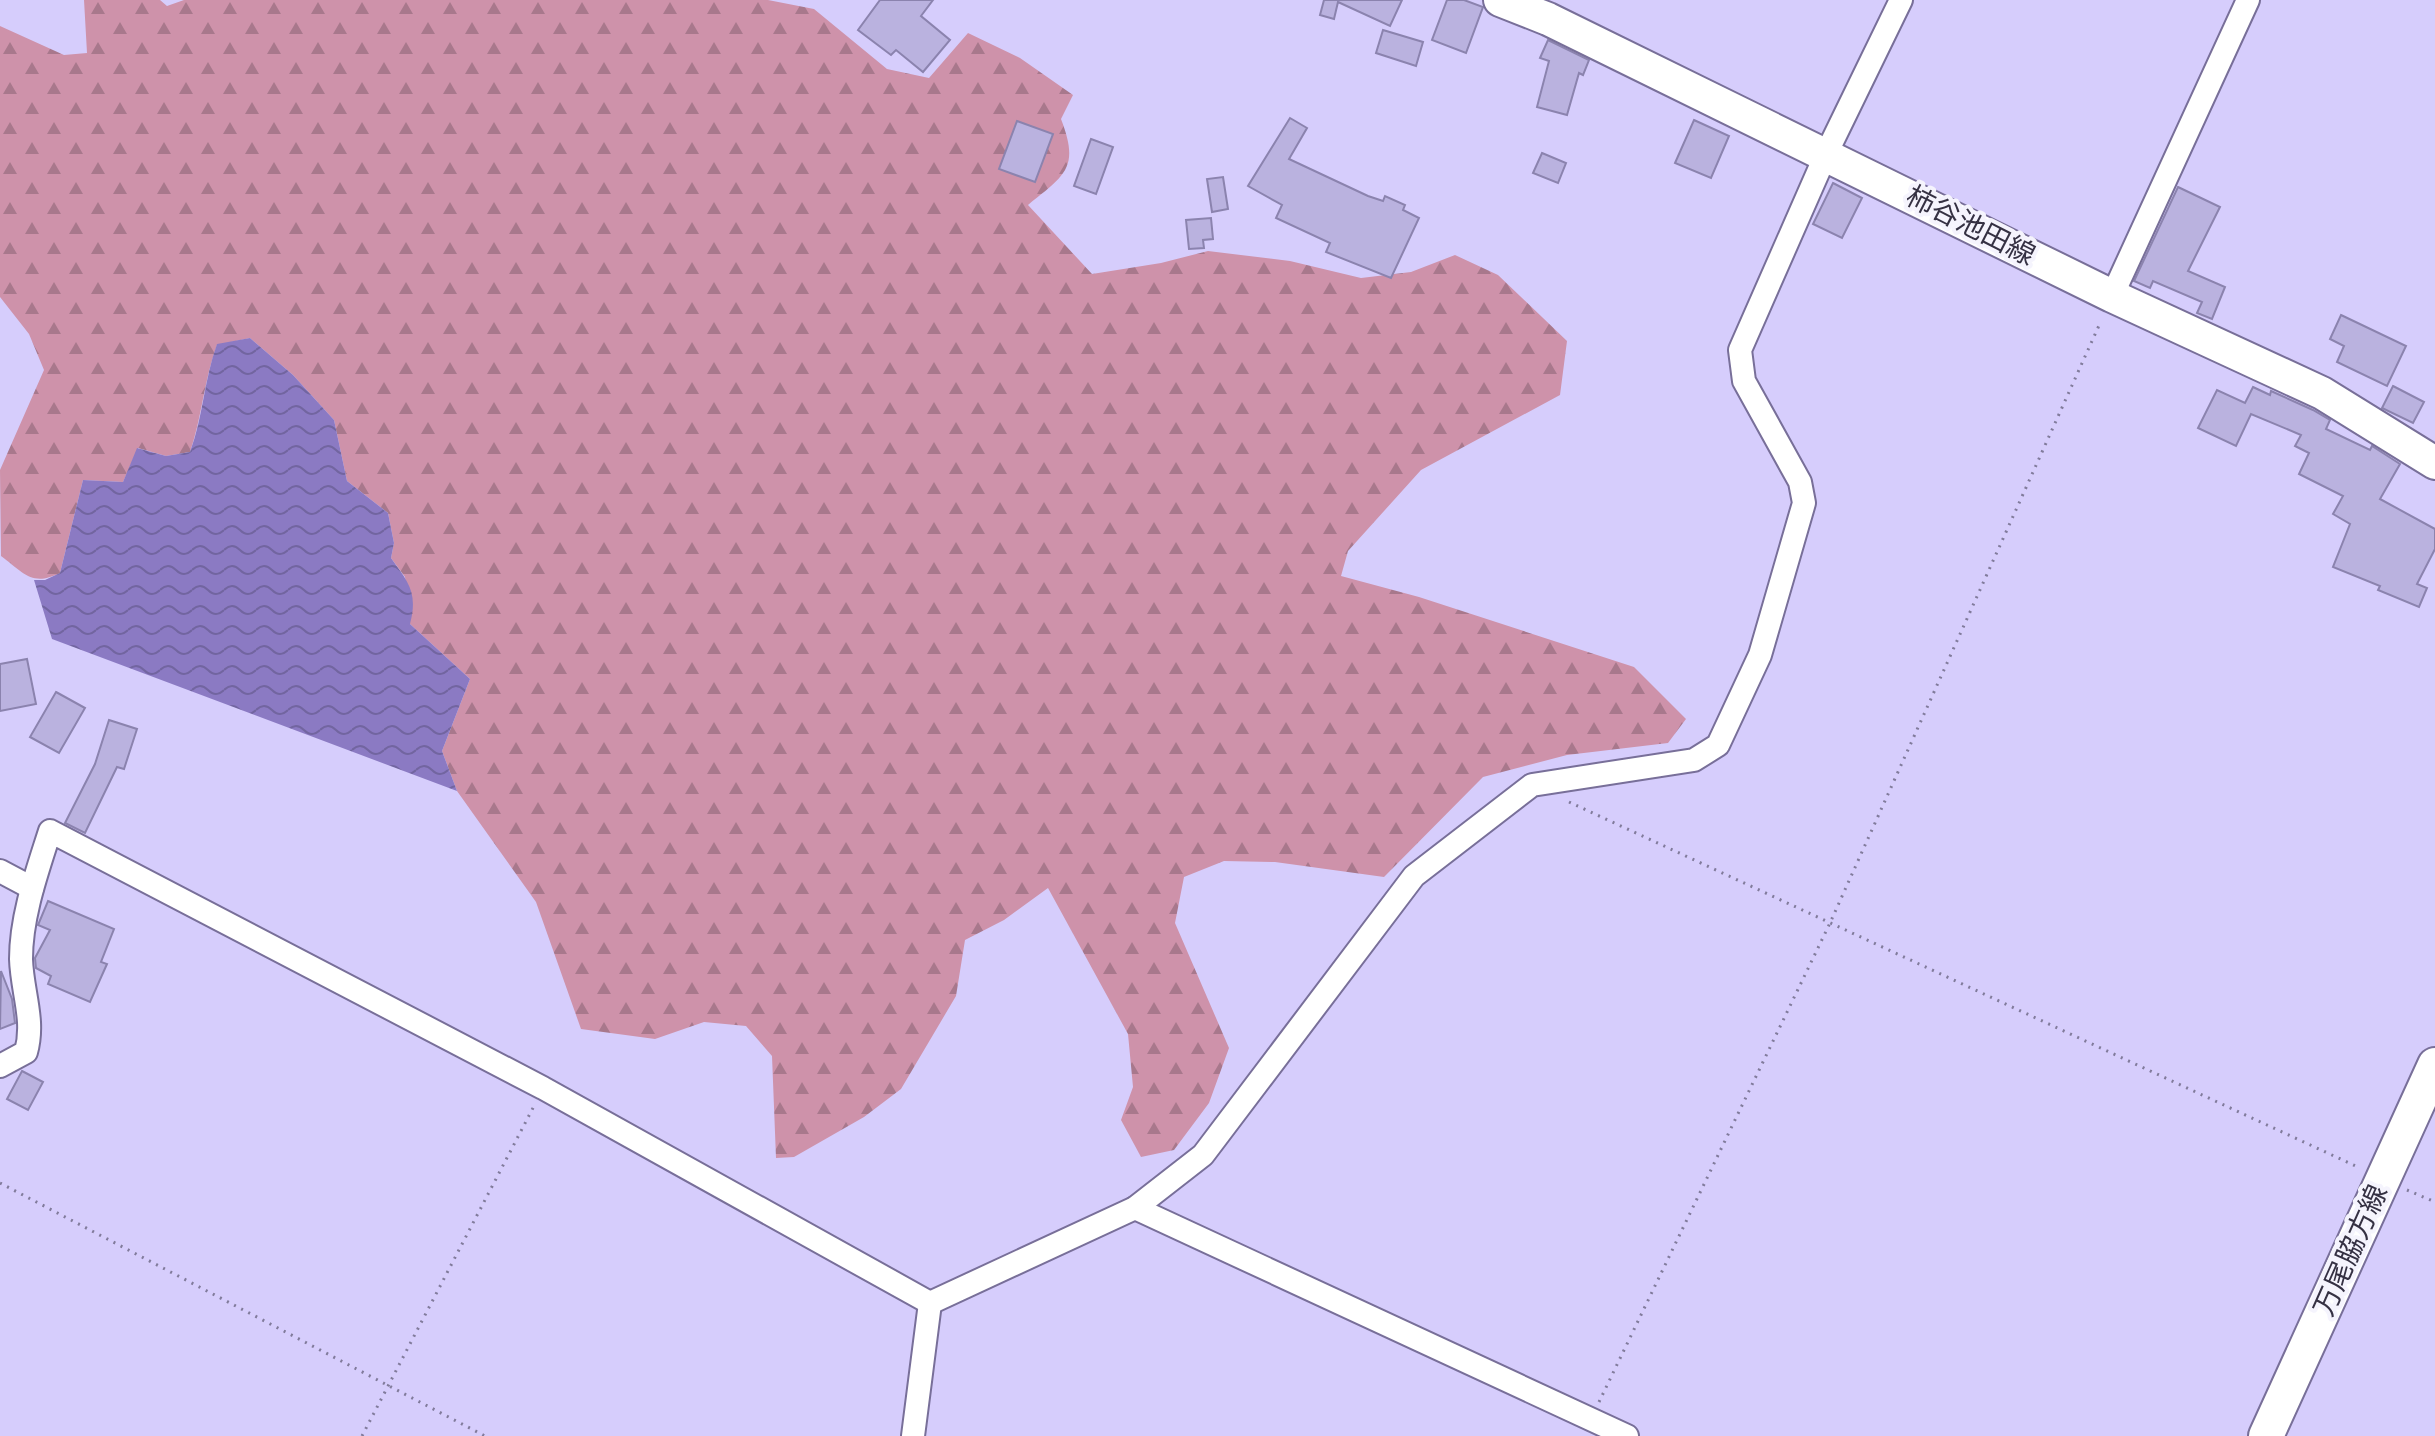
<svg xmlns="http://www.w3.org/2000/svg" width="2435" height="1436" viewBox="0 0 2435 1436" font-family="'Zilla Slab','Noto Sans JP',serif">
<defs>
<pattern id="forest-firs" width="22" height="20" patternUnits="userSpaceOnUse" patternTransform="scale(2)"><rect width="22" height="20" fill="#ce92aa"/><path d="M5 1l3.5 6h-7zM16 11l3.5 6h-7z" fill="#a8788c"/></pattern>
<pattern id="water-waves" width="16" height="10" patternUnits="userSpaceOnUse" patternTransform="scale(2)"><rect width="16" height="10" fill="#8b7ac3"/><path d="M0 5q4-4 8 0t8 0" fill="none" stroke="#7265a0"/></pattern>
</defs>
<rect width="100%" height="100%" fill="#d6cdfc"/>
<path fill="url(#forest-firs)" d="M84 0H160L167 6 184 0H768L814 9 887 69 929 78 968 33 1020 58 1073 95 1061 119C1080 168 1065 175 1028 205L1092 274 1161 263 1208 251 1290 261 1361 278 1411 272 1455 255 1498 275 1567 341 1560 395 1421 470 1348 551 1341 576 1419 597 1634 667 1686 719 1668 743 1567 755 1483 777 1384 877 1275 862 1224 861 1184 877 1175 923 1229 1048 1209 1103 1174 1150 1141 1157 1121 1120 1133 1087 1128 1034 1048 888 1004 920 965 940 956 996 901 1089 864 1117 794 1157 776 1158 772 1056 746 1026 704 1022 655 1039 581 1029 536 902 457 791 442 751 470 679 410 624 405 577 391 558 394 543 388 513 347 481 334 420 293 375 250 338 217 345C204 380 202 417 190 452L166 456 138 448 123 482 83 480 60 573C32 587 24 573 1 556L0 470 44 370 29 334 0 297V26L64 55 87 53Z"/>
<path fill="url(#water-waves)" d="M250 338 293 375 334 420 347 481 388 513 394 543 391 558C409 583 418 593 410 624L470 679 442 751 457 791 52 639 34 580H45L60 573 83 480 123 482 137 448 166 456 190 452C203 417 204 380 217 344Z"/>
<g fill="#bab2df" stroke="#8b83ae" stroke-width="2">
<path d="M880 0H933L921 16 950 40 923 72 896 50 891 55 858 30Z"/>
<path d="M1324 0H1402L1390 26 1338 2 1334 19 1320 15Z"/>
<path d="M1447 0H1464L1483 7 1466 53 1432 40Z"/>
<path d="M1383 30 1423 42 1416 66 1376 53Z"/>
<path d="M1548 40 1589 60 1583 75 1579 73 1567 115 1537 107 1549 61 1540 58Z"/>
<path d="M1290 118 1307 128 1289 159 1368 196 1383 201 1385 196 1405 205 1403 210 1419 218 1391 278 1326 252 1330 243 1276 218 1282 205 1248 186Z"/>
<path d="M1694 120 1729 136 1711 178 1675 163Z"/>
<path d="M1017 121 1053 134 1035 182 999 169Z"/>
<path d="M1091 139 1113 147 1096 194 1074 186Z"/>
<path d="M1542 153 1566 163 1558 183 1533 173Z"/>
<path d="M1223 177 1228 209 1212 212 1207 179Z"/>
<path d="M1833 183 1862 198 1842 238 1813 224Z"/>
<path d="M2178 187 2220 207 2188 271 2225 287 2212 319 2197 313 2202 302 2153 281 2150 288 2134 281Z"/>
<path d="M1211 218 1213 239 1203 240 1204 248 1189 249 1186 220Z"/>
<path d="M2341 315 2406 346 2387 386 2337 362 2344 346 2330 339Z"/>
<path d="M2393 386 2424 402 2413 423 2382 408Z"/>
<path d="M2253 387 2270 395 2271 391 2313 410 2330 420 2326 429 2370 450 2372 446 2400 464 2380 499 2435 529V549L2417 584 2427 588 2419 607 2378 590 2380 586 2333 567 2350 524 2333 514 2343 496 2299 474 2309 453 2295 446 2301 435 2251 414 2236 446 2198 428 2217 390 2245 403Z"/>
<path d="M27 659 36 704 0 711V664Z"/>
<path d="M56 692 85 708 59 753 30 737Z"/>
<path d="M109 720 137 729 124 769 117 767 85 833 65 823 95 764Z"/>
<path d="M48 901 114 929 101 962 107 964 90 1002 48 984 51 976 36 968 35 958 50 930 38 925Z"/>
<path d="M1 971 12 999 15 1023 0 1029Z"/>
<path d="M22 1071 43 1082 28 1110 7 1099Z"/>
</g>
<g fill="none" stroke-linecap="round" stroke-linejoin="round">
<defs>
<g id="minor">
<path d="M2112 296 2248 0"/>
<path d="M0 871 32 888"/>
<path d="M0 1066 26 1052C35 1020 22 992 21 959 21 916 37 872 50 831L543 1088 930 1303"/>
<path d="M1135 1208 1627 1436"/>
<path d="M930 1303 1135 1208 1203 1155 1414 876 1532 785 1694 760 1718 745 1760 655 1804 503 1800 482 1744 381 1740 350 1827 152 1901 0"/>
<path d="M913 1436 930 1303"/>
</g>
<path id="secondary" d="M1500 0 1548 19 2112 296 2322 393 2435 463"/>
<path id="primary" d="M2266 1436 2435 1065"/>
</defs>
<use href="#minor" stroke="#786f99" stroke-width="26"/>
<use href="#secondary" stroke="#786f99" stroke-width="36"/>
<use href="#primary" stroke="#786f99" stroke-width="38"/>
<g stroke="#817b9b" stroke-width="3" stroke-dasharray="2 6" stroke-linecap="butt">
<path d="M1569 802 2360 1168"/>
<path d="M0 1183 485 1436"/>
<path d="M2407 1190 2435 1202"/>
<path d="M1599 1402 1830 923 2101 321"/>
<path d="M362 1436 534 1106"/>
</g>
<use href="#minor" stroke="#fff" stroke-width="22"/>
<use href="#secondary" stroke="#fff" stroke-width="32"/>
<use href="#primary" stroke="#fff" stroke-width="34"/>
</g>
<g text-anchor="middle" stroke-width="8" stroke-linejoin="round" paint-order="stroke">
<g font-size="28" fill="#353143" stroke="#f5f4fd">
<text transform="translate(1971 225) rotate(27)" y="10">柿谷池田線</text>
<text transform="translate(2350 1250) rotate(-66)" y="10">万尾脇方線</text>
</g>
</g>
</svg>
